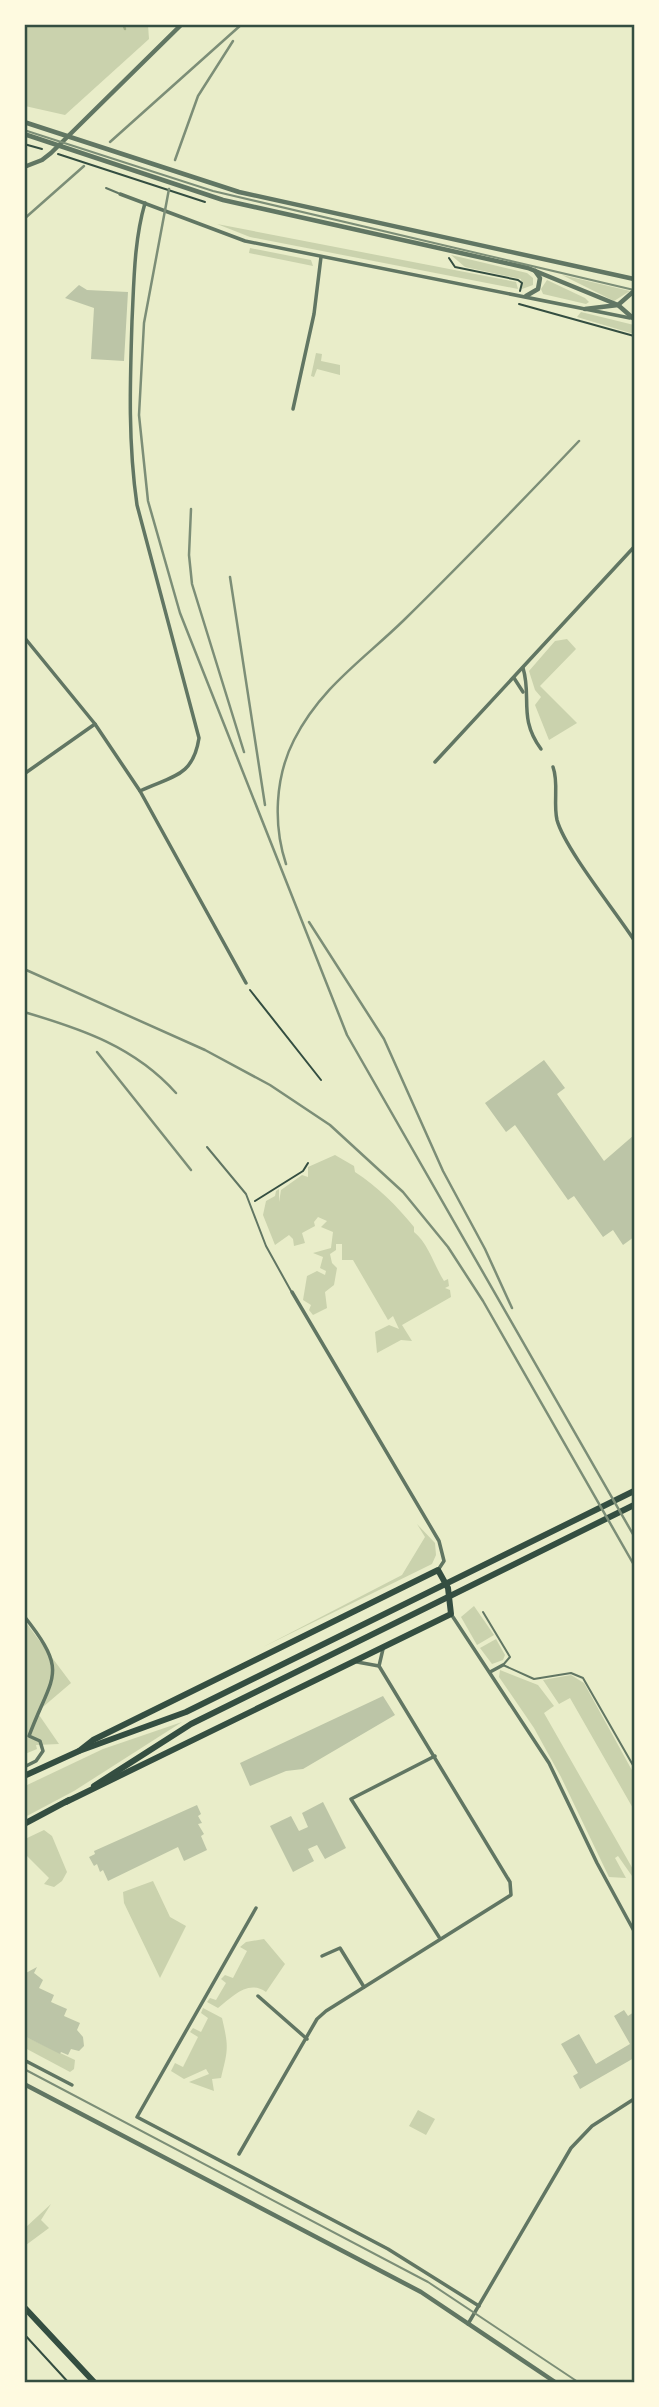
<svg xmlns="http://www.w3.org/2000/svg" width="659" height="2407" viewBox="0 0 659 2407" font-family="Overpass,sans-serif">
<rect width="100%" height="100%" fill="#e9edc9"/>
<g fill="#cad2ad">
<path d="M24 25H148L149 39 65 115 25 106Z"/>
<path d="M217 224 516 282 518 289 250 237Z"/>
<path d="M250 248 311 260 313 266 249 253Z"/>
<path d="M451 255 527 273 533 278V285L522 289 521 279 465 267Z"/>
<path d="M562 275 630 291 614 301Z"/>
<path d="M547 280 585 298 589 302 586 304 543 294 541 289Z"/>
<path d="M581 312 634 325V334L577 317Z"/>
<path d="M316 353 322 354 321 361 340 365V375L317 369 314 377 311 376Z"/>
<path d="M567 639 576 649 540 686 577 723 549 740 535 705 541 697 535 690 529 671 555 641Z"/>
<path d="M335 1155 354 1166 355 1172C378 1187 397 1206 414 1227V1232C428 1243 434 1265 444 1281L448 1279 449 1286 445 1288 450 1290 451 1297 402 1325 412 1341 401 1340 377 1353 375 1332 389 1325 399 1329 393 1316 388 1320 353 1260H342V1244H336V1250L330 1254 332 1263 337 1268 334 1285 325 1292 327 1308 313 1315 309 1310 311 1305 303 1300 307 1276 317 1271 325 1275 326 1271 320 1268 323 1257 313 1253 331 1248 333 1232 321 1227 327 1221 318 1217 314 1222 315 1226 302 1233 305 1243 294 1246 293 1239 289 1235 275 1245 263 1215 266 1201 275 1196 276 1191 279 1189V1202L281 1190 302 1175 308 1177V1167Z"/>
<path d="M417 1524 435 1543 436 1555 432 1564 263 1647 402 1575 425 1537Z"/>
<path d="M474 1606 494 1635 477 1645 461 1617Z"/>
<path d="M24 1620 71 1683 37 1712 59 1744 36 1745 37 1749 25 1754Z"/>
<path d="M496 1639 505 1655 503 1660 492 1664 480 1648Z"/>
<path d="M500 1670 538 1685 554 1706 544 1713 634 1871 632 1876 618 1856 615 1858 626 1878 609 1877 561 1777 534 1728 499 1677Z"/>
<path d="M571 1675 584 1683 634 1774V1810L570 1698 559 1704 543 1680Z"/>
<path d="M182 1722 74 1791 25 1817V1786L103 1749Z"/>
<path d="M44 1830 52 1836 67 1872 62 1881 54 1887 44 1884 49 1878 25 1854V1839Z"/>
<path d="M153 1881 170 1917 186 1926 160 1978 124 1903 123 1892Z"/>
<path d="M264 1939 285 1964 266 1992C248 1979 232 1997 218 2008L207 2002 210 1998 216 2000 226 1983 221 1979 225 1975 233 1978 247 1951 240 1947 246 1942Z"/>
<path d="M203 2008 222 2018C229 2048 228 2049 221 2078L212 2079 214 2091 189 2082 209 2074 206 2069 184 2079 171 2071 175 2063 183 2067 198 2037 190 2032 193 2028 201 2032 208 2018 201 2013Z"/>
<path d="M24 2036 75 2060 74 2069 70 2072 25 2048Z"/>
<path d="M418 2110 435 2119 426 2135 409 2126Z"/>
<path d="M51 2204 41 2220 49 2228 26 2245 25 2228Z"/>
</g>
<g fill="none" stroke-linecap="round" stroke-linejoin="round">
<path stroke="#a3b18a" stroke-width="2.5" d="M123 24 125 29"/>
</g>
<g fill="#bcc5a7">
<path d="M79 285 87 290 128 292 124 361 91 359 94 308 65 298Z"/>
<path d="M544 1060 565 1088 557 1094 604 1161 634 1135V1237L623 1245 613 1230 603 1237 574 1196 568 1200 515 1125 506 1132 485 1103Z"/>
<path d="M383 1696 395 1715 303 1769 286 1771 250 1786 240 1763Z"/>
<path d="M323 1802 346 1848 325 1859 317 1845 308 1849 314 1861 293 1872 270 1826 291 1816 299 1831 308 1827 302 1813Z"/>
<path d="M197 1805 201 1814 198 1816 202 1823 198 1824 204 1834 201 1836 207 1850 184 1861 178 1847 108 1881 103 1870 100 1872 97 1864 94 1866 89 1857 95 1854 94 1851Z"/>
<path d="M37 1967 34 1973 43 1980 39 1988 54 1995 51 2002 67 2009 64 2016 80 2023 77 2030 83 2037 84 2046 79 2051 71 2049 68 2055 61 2052 60 2054 24 2036V1974Z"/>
<path d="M624 2010 628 2016 634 2012V2058L580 2089 573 2076 578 2073 561 2044 579 2034 596 2064 630 2044 614 2016Z"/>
</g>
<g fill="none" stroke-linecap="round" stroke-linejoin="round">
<g stroke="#344e41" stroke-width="2">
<path d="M24 144 42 149"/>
<path d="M58 154 205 202"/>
<path d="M449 258 455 267 518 280 522 283 520 291"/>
<path d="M519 304 634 336"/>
<path d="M250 990 321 1080"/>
<path d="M255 1201 303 1171 308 1163"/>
<path d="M24 2334 68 2382"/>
</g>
<g stroke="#617663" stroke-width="2">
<path d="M106 188 118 193"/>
<path d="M207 1147 246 1194 266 1246 291 1291"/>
<path d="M483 1612 510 1657 503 1665 534 1679 571 1673 583 1678 634 1767"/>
</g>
<g stroke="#617663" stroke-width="3.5">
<path d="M120 194 245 241 630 318"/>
<path d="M293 409 314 314 321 257"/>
<path d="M24 637 95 724 140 791 246 983"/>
<path d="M523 668C532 697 518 718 541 749"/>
<path d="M514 678 523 692"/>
<path d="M435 762 634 547"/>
<path d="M553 767C559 783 553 802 557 820 565 849 616 912 634 940"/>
<path d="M24 774 95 724"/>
<path d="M140 791C172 776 193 777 199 738L137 505C128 443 130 383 132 321 134 281 134 241 145 203"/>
<path d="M292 1292 439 1541 444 1561 438 1570"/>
<path d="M451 1614 549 1763 597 1863 634 1931"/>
<path d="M24 1616C70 1674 52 1674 29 1736L40 1741 43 1751 36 1761 24 1767"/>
<path d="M357 1662 379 1666"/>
<path d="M490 1672 503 1665"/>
<path d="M435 1756 351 1799 439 1937"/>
<path d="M256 1908 137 2117 388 2249 479 2306"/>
<path d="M322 1956 340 1948 364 1987"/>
<path d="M258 1996 307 2039"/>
<path d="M24 2060 72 2085"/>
<path d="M239 2154 317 2019 326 2011 511 1895 510 1882 379 1666 383 1649"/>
<path d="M468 2324 571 2148 592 2126 634 2099"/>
</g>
<g stroke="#617663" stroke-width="4.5">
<path d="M24 122 239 192 634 279"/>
<path d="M24 134 223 200 528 268 618 305 634 319"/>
<path d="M24 167 42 160 51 153 182 24"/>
<path d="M526 296 538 289 540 278 535 271"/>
<path d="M585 309 618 305 634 291"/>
<path d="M24 2084 421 2292 555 2382"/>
</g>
<g stroke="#344e41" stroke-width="6">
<path d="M24 1776 79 1751 186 1712 634 1491"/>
<path d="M94 1786 191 1724 634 1505"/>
<path d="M66 1802 451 1614 448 1588 438 1570 93 1740 79 1751"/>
<path d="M24 1824 69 1800"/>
</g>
<path stroke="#344e41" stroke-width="6" d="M24 2307 94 2382"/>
<g stroke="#7c8e77" stroke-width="2">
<path d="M24 130 213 191 634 290"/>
<path d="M24 2069 428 2282 578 2382"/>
</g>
<g stroke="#7c8e77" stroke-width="2.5">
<path d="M110 142 242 24"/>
<path d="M175 160 198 96 233 41"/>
<path d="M169 189 144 323 139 415 148 501 180 613 347 1035 634 1536"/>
<path d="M24 219 84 166"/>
<path d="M191 509 189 555 192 584 244 752"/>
<path d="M230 577 265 805"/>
<path d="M286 864C273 825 275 777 294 740 321 687 363 660 404 620 464 561 522 501 579 441"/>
<path d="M309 922 384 1039 443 1171 485 1249 512 1308"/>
<path d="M24 969 205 1050 270 1085 330 1125 403 1192 448 1247 483 1301 634 1565"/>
<path d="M24 1012C82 1029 135 1047 176 1093"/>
<path d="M97 1052 191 1170"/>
</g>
</g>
<rect width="659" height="2407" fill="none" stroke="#fefae0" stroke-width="52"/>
<rect x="26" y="26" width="607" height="2355" fill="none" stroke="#344e41" stroke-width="2.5"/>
</svg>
